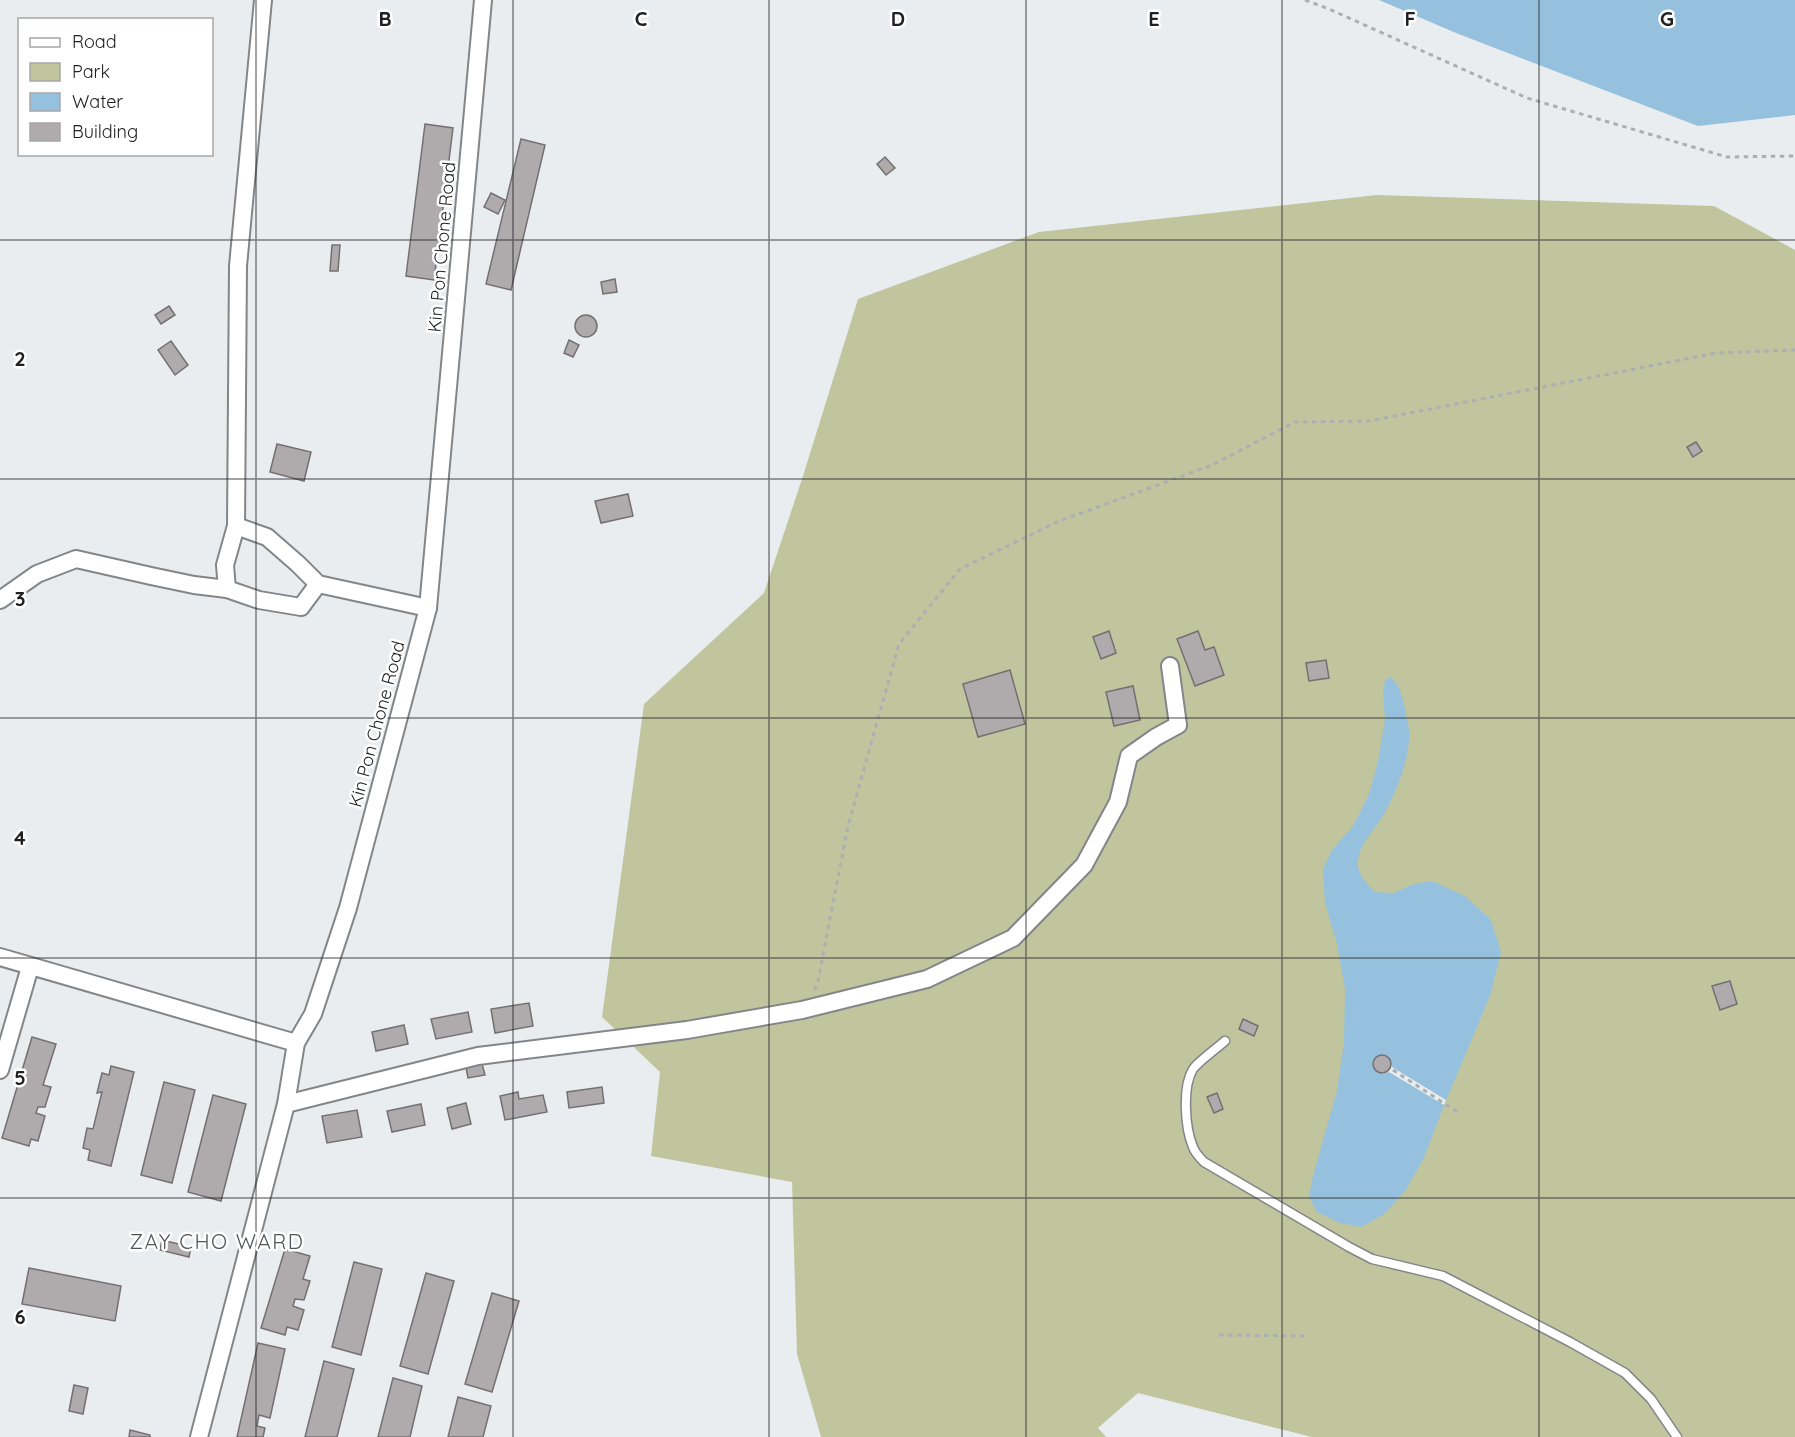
<svg xmlns="http://www.w3.org/2000/svg" width="1795" height="1437" viewBox="0 0 1795 1437" font-family="Quicksand,sans-serif">
<rect width="100%" height="100%" fill="#eaedf0"/>
<path fill="#c1c59e" d="M1377 195 1714 206 1795 250V1437H1312L1138 1393 1098 1428 1106 1437H821L797 1354 792 1182 651 1156 660 1072 602 1017 644 704 764 593 803 476 858 299 1039 232Z"/>
<g fill="#96c1de">
<path d="M1379 0H1795V115L1698 126 1456 33Z"/>
<path d="M1390 677C1400 683 1402 698 1405 709 1406 717 1409 725 1409 732 1411 754 1396 793 1385 812 1376 829 1361 841 1358 860 1356 873 1367 884 1375 892L1393 893 1414 884 1432 881 1465 896 1491 920 1501 952 1490 996 1445 1103 1423 1160 1405 1191 1384 1214 1361 1227 1340 1223 1317 1212 1309 1197 1313 1176 1337 1091 1344 1042 1345 989 1337 944 1325 903 1323 869 1332 850 1353 826 1369 794 1378 761 1385 720 1383 692 1385 681Z"/>
</g>
<path fill="#eaedf0" d="M1380 1055 1389 1057 1392 1067 1446 1100 1444 1105 1389 1072 1383 1074 1377 1072 1373 1064 1375 1058Z"/>
<g fill="#afabad" stroke="#747072" stroke-width="1.5">
<path d="M425 124 453 128 434 280 406 276Z"/>
<path d="M521 139 545 145 511 290 486 284Z"/>
<path d="M885 157 895 168 886 175 877 164Z"/>
<path d="M491 193 505 200 498 214 484 207Z"/>
<path d="M332 245H340L338 271H330Z"/>
<path d="M615 279 617 292 603 294 601 282Z"/>
<path d="M169 306 175 315 161 324 155 315Z"/>
<circle cx="586" cy="326" r="11"/>
<path d="M569 340 579 345 573 357 564 353Z"/>
<path d="M171 341 188 365 175 375 158 350Z"/>
<path d="M1696 442 1702 451 1693 457 1687 447Z"/>
<path d="M277 444 311 452 304 481 270 472Z"/>
<path d="M628 494 633 516 601 523 595 501Z"/>
<path d="M1109 631 1116 653 1101 659 1093 637Z"/>
<path d="M1198 631 1205 650 1214 647 1224 675 1195 686 1177 639Z"/>
<path d="M1326 660 1329 678 1309 681 1306 663Z"/>
<path d="M1010 670 1025 724 978 737 963 684Z"/>
<path d="M1133 686 1140 720 1114 726 1106 692Z"/>
<path d="M1730 981 1737 1004 1720 1010 1712 986Z"/>
<path d="M529 1003 533 1026 495 1033 491 1009Z"/>
<path d="M468 1012 472 1032 436 1039 431 1019Z"/>
<path d="M1243 1019 1258 1026 1254 1036 1239 1029Z"/>
<path d="M404 1025 408 1044 376 1051 372 1032Z"/>
<path d="M32 1037 56 1044 43 1085 51 1087 45 1107H38L36 1113 45 1116 38 1141 31 1139 29 1146 2 1138Z"/>
<circle cx="1382" cy="1064" r="9"/>
<path d="M482 1064 485 1075 468 1078 466 1067Z"/>
<path d="M111 1066 134 1072 111 1166 88 1160 90 1150 83 1148 87 1128 93 1129 102 1092 97 1093 102 1073 109 1075Z"/>
<path d="M164 1082 195 1090 172 1183 141 1175Z"/>
<path d="M602 1087 604 1103 569 1108 567 1092Z"/>
<path d="M518 1092 519 1099 543 1095 547 1112 505 1120 500 1096Z"/>
<path d="M1217 1093 1223 1109 1214 1113 1207 1097Z"/>
<path d="M213 1095 246 1104 221 1201 188 1192Z"/>
<path d="M466 1103 471 1124 452 1129 447 1108Z"/>
<path d="M421 1104 425 1125 392 1132 387 1111Z"/>
<path d="M357 1110 362 1137 327 1143 322 1116Z"/>
<path d="M162 1240 191 1247 189 1257 160 1250Z"/>
<path d="M285 1249 310 1256 303 1279 310 1281 304 1300 295 1299 293 1306 304 1310 298 1330 287 1327 285 1335 261 1328Z"/>
<path d="M354 1262 382 1269 361 1355 332 1347Z"/>
<path d="M29 1268 121 1286 115 1321 22 1304Z"/>
<path d="M426 1273 454 1281 428 1374 400 1366Z"/>
<path d="M492 1293 519 1301 492 1392 465 1384Z"/>
<path d="M258 1343 285 1349 270 1418 259 1415 257 1426 265 1428 263 1437H237Z"/>
<path d="M324 1361 354 1369 337 1437H305Z"/>
<path d="M393 1378 422 1386 410 1437H378Z"/>
<path d="M74 1385 88 1388 83 1414 69 1411Z"/>
<path d="M458 1397 491 1406 483 1437H448Z"/>
<path d="M130 1430 150 1435V1437H129Z"/>
</g>
<g fill="none" stroke-linecap="round" stroke-linejoin="round">
<defs>
<path id="lane" d="M1225 1041C1217 1048 1198 1062 1193 1069 1182 1087 1185 1128 1193 1147 1195 1153 1200 1158 1204 1162L1349 1247 1372 1259 1443 1276 1570 1342 1625 1373 1651 1399 1677 1437"/>
<g id="street">
<path d="M236 526 238 266 263 0"/>
<path d="M318 584 301 607 259 600 227 589 225 565 236 526 267 537 298 564 318 584 428 608"/>
<path d="M0 600 37 574 76 559 151 576 194 585 227 589"/>
<path d="M0 957 296 1043"/>
<path d="M0 1070 30 967"/>
<path d="M286 1104 478 1056 687 1030 802 1010 927 979 1013 938 1084 865 1118 802 1129 756 1156 737 1178 725 1170 666"/>
<path d="M199 1437 286 1104 296 1043 313 1014 348 908 428 608 483 0"/>
</g>
</defs>
<use href="#lane" stroke="#838689" stroke-width="11"/>
<use href="#street" stroke="#838689" stroke-width="20"/>
<g stroke="#acafb1" stroke-width="3" stroke-dasharray="4.5 4.5" stroke-linecap="butt">
<path d="M1305 0 1329 9 1527 98 1727 157 1795 156"/>
<path d="M814 990 817 986 848 826 899 644 960 569 1057 522 1212 465 1295 422 1369 421 1716 353 1795 350"/>
<path d="M1393 1070 1459 1113"/>
<path d="M1219 1335 1307 1336"/>
</g>
<use href="#lane" stroke="#fff" stroke-width="8"/>
<use href="#street" stroke="#fff" stroke-width="16"/>
</g>
<path fill="none" stroke="#202123" stroke-width="1.5" stroke-opacity="0.55" d="M256 0V1437M513 0V1437M769 0V1437M1026 0V1437M1282 0V1437M1539 0V1437M0 240H1795M0 479H1795M0 718H1795M0 958H1795M0 1198H1795"/>
<g text-anchor="middle" stroke-width="5" stroke-linejoin="round" paint-order="stroke">
<g font-size="18" fill="#202123" stroke="#fff">
<text transform="translate(442 247) rotate(-85)" y="6">Kin Pon Chone Road</text>
<text transform="translate(377 724) rotate(-75)" y="6">Kin Pon Chone Road</text>
</g>
<g font-size="21" letter-spacing="1.5" fill="#535558" stroke="#fff">
<text x="217" y="1249">ZAY CHO WARD</text>
</g>
</g>
<g font-size="20" text-anchor="middle" font-weight="bold" fill="#202123" stroke="#fff" stroke-width="5" stroke-linejoin="round" paint-order="stroke">
<text x="385" y="26">B</text>
<text x="641" y="26">C</text>
<text x="898" y="26">D</text>
<text x="1154" y="26">E</text>
<text x="1410" y="26">F</text>
<text x="1667" y="26">G</text>
<text x="20" y="366">2</text>
<text x="20" y="606">3</text>
<text x="20" y="845">4</text>
<text x="20" y="1085">5</text>
<text x="20" y="1324">6</text>
</g>
<rect x="18" y="18" width="195" height="138" fill="#ffffff" stroke="#a6a6a7" stroke-width="1.5"/>
<rect x="30" y="38" width="30" height="9" fill="#ffffff" stroke="#a6a6a7" stroke-width="1.5"/>
<text x="72" y="48" font-size="18" fill="#202123">Road</text>
<rect x="30" y="63" width="30" height="18" fill="#c1c59e" stroke="#a6a6a7" stroke-width="1.5"/>
<text x="72" y="78" font-size="18" fill="#202123">Park</text>
<rect x="30" y="93" width="30" height="18" fill="#96c1de" stroke="#a6a6a7" stroke-width="1.5"/>
<text x="72" y="108" font-size="18" fill="#202123">Water</text>
<rect x="30" y="123" width="30" height="18" fill="#afabad" stroke="#a6a6a7" stroke-width="1.5"/>
<text x="72" y="138" font-size="18" fill="#202123">Building</text>
</svg>
